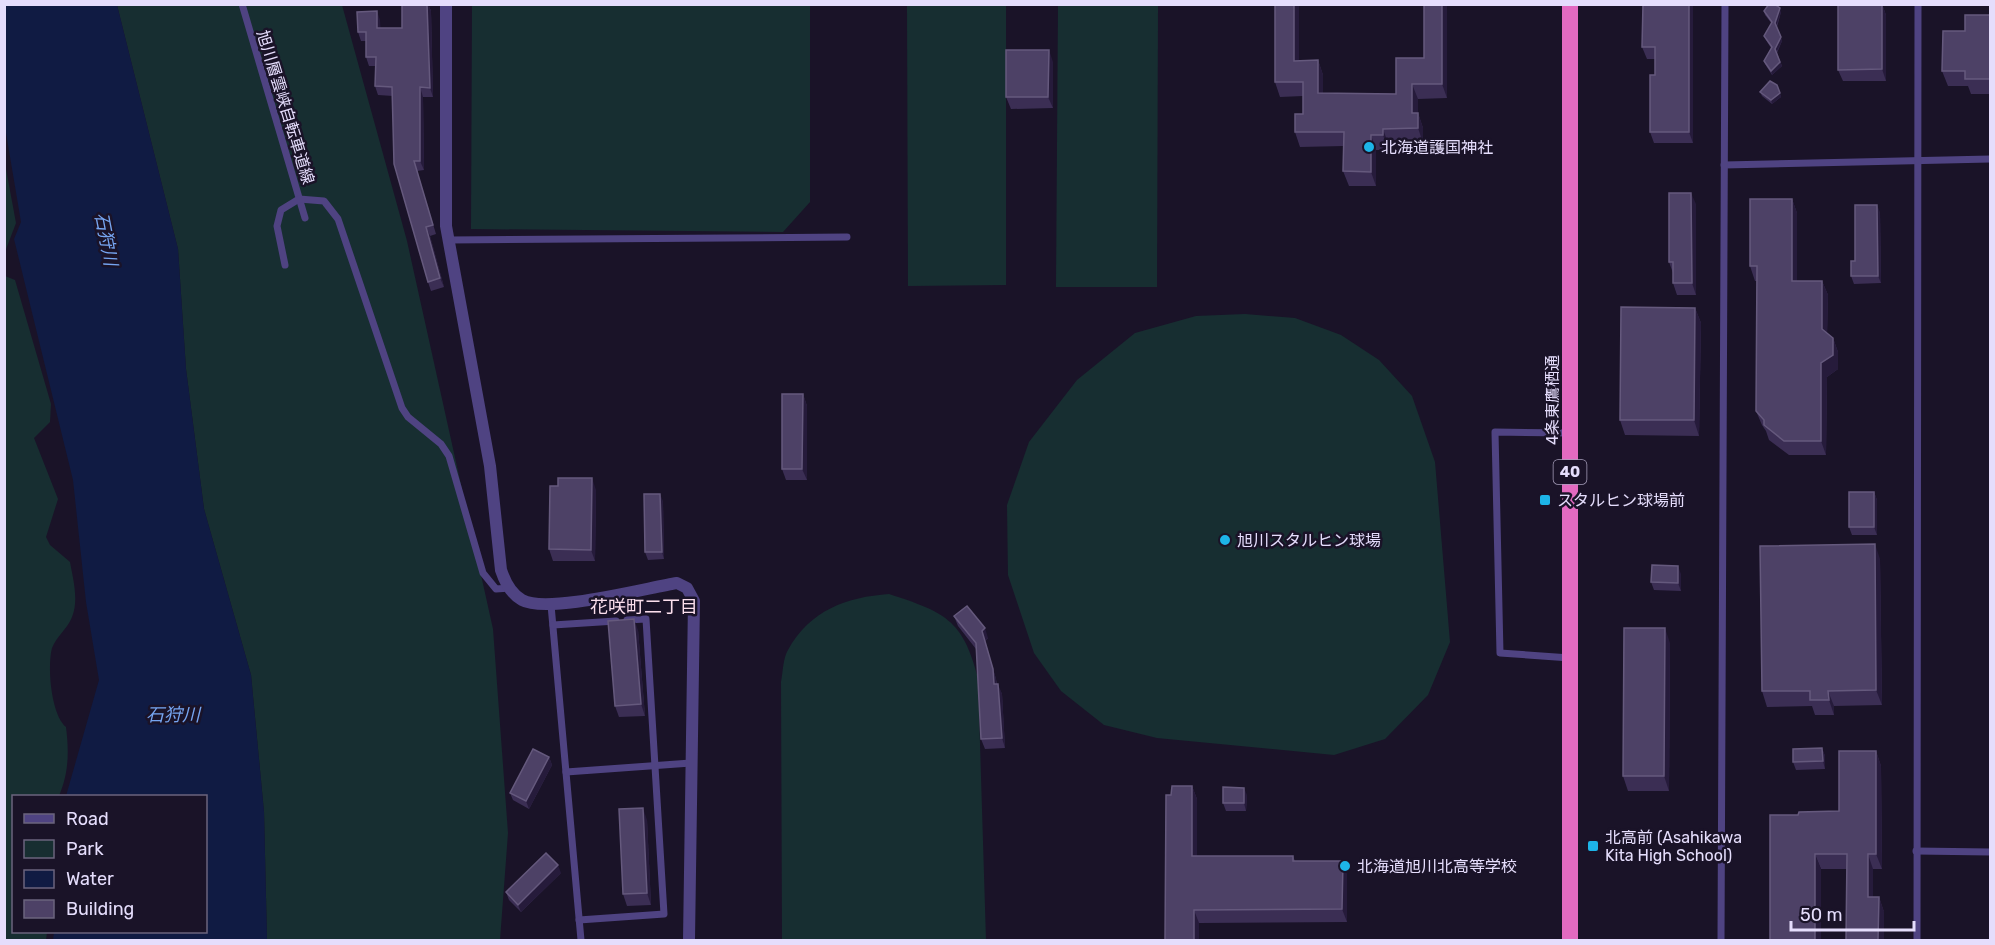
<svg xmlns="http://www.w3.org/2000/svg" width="1995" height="945" viewBox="0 0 1995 945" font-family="Rubik,'Noto Sans JP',sans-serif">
<rect width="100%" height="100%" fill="#1a1328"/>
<g fill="#172e31">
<path d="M117 5H342L407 241 493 629 508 833 500 940H267L264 812 251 675 204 509 186 369 178 249Z"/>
<path d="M472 5H810V202L783 232 471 229Z"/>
<path d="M907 5H1006V285L908 286Z"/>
<path d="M1058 5H1158L1157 287H1056Z"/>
<path d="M4 158 16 223 5 252H4Z"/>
<path d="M5 276 15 280 51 404 50 422 34 438 58 499 46 537 50 545 70 562C73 579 79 600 72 617 68 628 56 637 52 648 47 666 51 715 66 727 69 752 69 772 59 796H14V932H47L46 940H5Z"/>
<path d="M1245 314 1295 318 1341 335 1379 360 1412 396 1435 462 1450 642 1428 695 1385 739 1334 755 1157 738 1104 725 1061 691 1034 653 1008 575 1007 505 1029 442 1077 380 1135 333 1196 316Z"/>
<path d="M889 594C944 612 963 619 978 678L986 940H782L781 682C783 672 783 658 788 650 810 610 847 597 889 594Z"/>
</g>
<path fill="#101b43" d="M4 5H117L178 249 186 369 204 509 251 675 264 812 267 940H53L54 932H206V796H66L99 680 86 602 73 480 14 239 21 222 5 127Z"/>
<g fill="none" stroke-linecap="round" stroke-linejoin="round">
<g stroke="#4f4382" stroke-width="7">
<path d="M242 4 305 218"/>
<path d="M1724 165 1990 159"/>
<path d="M449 240 847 237"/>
<path d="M285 265 277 226 281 210 299 199 324 201 338 219 402 408 408 417 441 444 449 456 483 573 496 589 510 588"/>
<path d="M551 605 581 940"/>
<path d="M553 625 616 621"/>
<path d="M1570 658 1500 653 1495 432 1570 433"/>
<path d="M566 772 691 763"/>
<path d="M1916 851 1990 852"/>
<path d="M579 920 664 914 646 619 627 620"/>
<path d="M1721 940 1725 4"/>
<path d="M1917 940 1918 4"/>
</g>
<path stroke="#4f4382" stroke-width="12" d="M446 4V226L490 466 501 570C505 582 511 594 522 600 547 614 646 588 677 583L687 588 694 601 689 940"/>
<path stroke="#e26ac0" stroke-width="16" d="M1570 940V4"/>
</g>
<g fill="#3b2e54">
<path d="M402 4H428L431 11 433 97H423L424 170 417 171 436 234 430 236 444 287 431 291 428 282 393 96 378 95 375 86 376 66H369L366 57V41H361L358 32 380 20V28H402Z"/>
<path d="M1424 4H1447V98L1418 99V113L1423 128V143H1388V150H1376V186H1349L1343 171 1344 146 1300 147 1295 132 1303 114V96L1280 97 1275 82 1299 61 1318 60 1323 75V93L1396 94 1424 58Z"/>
<path d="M1643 4H1693V143H1654L1650 132 1655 75V59H1647L1642 47Z"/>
<path d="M1882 4 1886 15V81H1843L1838 70Z"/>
<path d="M1764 11 1781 12 1777 27 1782 41 1777 53 1782 66 1772 75 1765 64 1764 61 1771 48 1766 40 1764 36 1772 24 1765 15Z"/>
<path d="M1990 15V94H1971L1968 86H1948L1942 71 1965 31Z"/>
<path d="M1053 62V108L1011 109 1006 97Z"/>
<path d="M1777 85 1781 97 1772 104 1762 96 1760 92Z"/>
<path d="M1792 199 1797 213V281H1822L1828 295 1827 333 1833 338 1838 352V369L1827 377 1826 455H1789L1769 440 1766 431 1762 425 1756 411 1757 281H1755L1750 266Z"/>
<path d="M1696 204V295H1677L1673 283V273L1669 262Z"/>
<path d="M1880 212 1881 283 1854 284 1851 276 1855 261Z"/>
<path d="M1695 308 1701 323 1699 436 1625 435 1620 420Z"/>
<path d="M803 394 807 406V480H786L782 469Z"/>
<path d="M558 486 596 490 595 561H553L549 549Z"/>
<path d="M1874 492 1877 500V535H1852L1849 527Z"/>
<path d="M663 501 664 559 648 560 645 552Z"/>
<path d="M1880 559 1882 705 1834 706V715H1815L1812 706 1767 707 1762 691Z"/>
<path d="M1681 574V591L1654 590 1651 582Z"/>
<path d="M954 616 988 638 985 641 996 679 997 684 1002 694 1005 748 985 749 981 739 976 649 958 626Z"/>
<path d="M638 630 645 716 619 717 615 706Z"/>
<path d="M1670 643 1669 791H1628L1623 776Z"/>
<path d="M1822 748 1825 756V769L1796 770 1793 762Z"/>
<path d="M1876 751 1881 766 1882 869H1873V897H1879L1884 912 1847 869H1821L1798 815 1839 811Z"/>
<path d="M549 757 552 765 529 809 513 800 510 793Z"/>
<path d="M1192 786 1197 799V856H1293L1295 861 1347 874V922L1199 923V940L1171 795Z"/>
<path d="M1247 795 1246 811H1226L1223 803Z"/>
<path d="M647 820 651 905 627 906 623 894Z"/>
<path d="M561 873 521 912 509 900 506 892Z"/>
</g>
<g fill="#261b3b">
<path d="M427 4H428L431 11 433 97 430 88Z"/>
<path d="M1294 4H1299V75L1294 61Z"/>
<path d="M1442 4H1447V98L1442 84Z"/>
<path d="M1689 4H1693V143L1689 132Z"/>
<path d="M1882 4 1886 15V81L1882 69Z"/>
<path d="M1780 8 1781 12 1776 27 1775 23Z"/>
<path d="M377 11 380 20 381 37 377 28Z"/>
<path d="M1781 37 1782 41 1776 53 1775 49Z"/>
<path d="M1049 50 1053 62V108L1048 97Z"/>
<path d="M1318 60 1323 75V108L1318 93Z"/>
<path d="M1780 62 1782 66 1772 75 1771 71Z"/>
<path d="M1412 84 1418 99V128L1412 113Z"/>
<path d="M420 87 423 97 424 170 420 161Z"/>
<path d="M1780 93 1781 97 1772 104 1771 100Z"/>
<path d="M1418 113 1423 128V143L1418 128Z"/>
<path d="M1383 129 1388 143V150L1383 135Z"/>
<path d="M1371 135 1376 150V186L1371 172Z"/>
<path d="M1691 193 1696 204V295L1692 283Z"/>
<path d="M1792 199 1797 213V295L1792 281Z"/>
<path d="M1877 205 1880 212 1881 283 1878 276Z"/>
<path d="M426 227 430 236 444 287 440 278Z"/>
<path d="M1822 281 1828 295 1827 343 1822 329Z"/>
<path d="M1695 308 1701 323 1699 436 1694 420Z"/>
<path d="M1833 338 1838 352V369L1827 377 1826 455 1821 441V363Z"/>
<path d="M803 394 807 406V480L802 469Z"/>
<path d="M592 478 596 490 595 561 591 550Z"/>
<path d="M1874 492 1877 500V535L1874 527Z"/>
<path d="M660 494 663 501 664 559 662 552Z"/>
<path d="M1875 544 1880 559 1882 705 1876 690Z"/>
<path d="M1678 566 1681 574V591L1678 583Z"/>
<path d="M634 619 638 630 645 716 641 704Z"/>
<path d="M985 628 988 638 985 641 996 679 997 694 994 684 982 631Z"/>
<path d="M1665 628 1670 643 1669 791 1664 776Z"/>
<path d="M998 684 1002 694 1005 748 1002 738Z"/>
<path d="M1828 691 1834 706V715L1829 700Z"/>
<path d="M1822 748 1825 756V769L1823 761Z"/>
<path d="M1876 751 1881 766 1882 869 1876 854Z"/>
<path d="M549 757 552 765 529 809 526 801Z"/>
<path d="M1192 786 1197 799V869L1192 856Z"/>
<path d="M1244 788 1247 795 1246 811 1244 803Z"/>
<path d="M643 808 647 820 651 905 647 893Z"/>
<path d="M1815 854 1821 869V940H1815Z"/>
<path d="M1868 854 1873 869V912L1868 897Z"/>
<path d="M1343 861 1347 874V922L1342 909Z"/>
<path d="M558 865 561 873 521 912 518 905Z"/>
<path d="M1879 897 1884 912V940H1878Z"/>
<path d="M1194 910 1199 923V940H1194Z"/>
</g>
<g fill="#4d4166" stroke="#65597d" stroke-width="1.5">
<path d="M402 4H427L430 88 420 87V161H414L433 225 426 227 440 278 428 282 394 164 392 87 375 86 376 57H366V32H358L357 12 377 11V28H402Z"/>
<path d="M1275 4H1294V61L1318 60V93L1396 94V58H1424V4H1442V84H1412V113H1418V128L1383 129V135H1371V172L1343 171 1344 132H1295V114H1303V82H1275Z"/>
<path d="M1643 4H1689V132H1650V75H1655V47H1642Z"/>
<path d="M1769 4H1774L1780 8 1775 23 1781 37 1775 49 1780 62 1771 71 1764 61 1772 47 1764 36 1772 22 1764 11Z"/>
<path d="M1838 4H1882V69L1838 70Z"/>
<path d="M1965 15H1990V79H1965V71H1942L1943 31H1965Z"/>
<path d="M1006 50H1049L1048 97H1006Z"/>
<path d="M1770 81 1777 85 1780 93 1771 100 1760 92Z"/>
<path d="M1669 193H1691L1692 283H1673V262H1669Z"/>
<path d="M1750 199H1792V281H1822V329L1833 338V355L1821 363V441H1784L1764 425V420L1756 411 1757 266H1750Z"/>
<path d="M1855 205H1877L1878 276H1851V261H1855Z"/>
<path d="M1621 307 1695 308 1694 420H1620Z"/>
<path d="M782 394H803L802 469H782Z"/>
<path d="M558 478H592L591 550 549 549 550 486H558Z"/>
<rect x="1849" y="492" width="25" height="35"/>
<path d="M644 494H660L662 552H645Z"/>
<path d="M1875 544 1876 690 1828 691 1829 700H1810V691H1762L1760 546Z"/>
<path d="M1652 565 1678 566V583L1651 582Z"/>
<path d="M967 606 985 628 982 631 993 669 994 684H998L1002 738 981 739 976 643 954 616Z"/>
<path d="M634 619 641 704 615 706 608 621Z"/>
<path d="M1624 628H1665L1664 776H1623Z"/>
<path d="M1822 748 1823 761 1793 762V749Z"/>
<path d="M533 749 549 757 526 801 510 793Z"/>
<path d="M1839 751H1876V854H1868V897H1879L1878 940H1846L1847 854H1815V940H1770V815H1798L1799 812 1839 811Z"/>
<path d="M1172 786H1192V856H1293V861H1343L1342 909 1194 910V940H1165L1166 795H1171Z"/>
<path d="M1223 787 1244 788V803H1223Z"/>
<path d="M643 808 647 893 623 894 619 809Z"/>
<path d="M546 853 558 865 518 905 506 892Z"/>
</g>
<g fill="#1db4e8" stroke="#1a1328" stroke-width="2">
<circle cx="1369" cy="147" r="6"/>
<rect x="1539" y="494" width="12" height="12" rx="3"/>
<circle cx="1225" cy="540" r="6"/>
<rect x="1587" y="840" width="12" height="12" rx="3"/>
<circle cx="1345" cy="866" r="6"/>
</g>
<g text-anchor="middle" stroke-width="5" stroke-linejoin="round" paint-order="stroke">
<rect fill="#1a1328" stroke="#a8a0bc" stroke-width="1.5" x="1553.5" y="460" width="33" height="24" rx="4.5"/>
<g font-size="15" font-weight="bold" fill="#e5ddfc">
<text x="1570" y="477">40</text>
</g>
<g font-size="16" fill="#e5ddfc" stroke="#1a1328">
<text transform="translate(286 107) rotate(73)" y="6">旭川層雲峡自転車道線</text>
<text transform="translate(1552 400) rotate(-90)" y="6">4条東鷹栖通</text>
</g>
<g font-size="16" fill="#e5ddfc" stroke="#1a1328" text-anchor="start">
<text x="1381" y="153">北海道護国神社</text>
<text x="1557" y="506">スタルヒン球場前</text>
<text x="1237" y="546">旭川スタルヒン球場</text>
<text x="1605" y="843">北高前 (Asahikawa<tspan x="1605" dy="18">Kita High School)</tspan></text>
<text x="1357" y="872">北海道旭川北高等学校</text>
</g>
<g font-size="18" font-style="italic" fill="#76a5f1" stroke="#1a1328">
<text transform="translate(106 239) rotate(79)" y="6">石狩川</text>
<text x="173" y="721">石狩川</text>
</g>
<g font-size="18" fill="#fcdfed" stroke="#1a1328">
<text x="644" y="613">花咲町二丁目</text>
</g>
</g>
<rect width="1995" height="945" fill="none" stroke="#e5ddfc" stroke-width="12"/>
<rect x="12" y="795" width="195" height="138" fill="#1a1328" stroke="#6b647d" stroke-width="1.5"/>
<rect x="24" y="814" width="30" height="9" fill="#4f4382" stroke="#6b647d" stroke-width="1.5"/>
<text x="66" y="825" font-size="18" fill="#e5ddfc">Road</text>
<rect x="24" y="840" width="30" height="18" fill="#172e31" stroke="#6b647d" stroke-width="1.5"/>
<text x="66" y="855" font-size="18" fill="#e5ddfc">Park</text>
<rect x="24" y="870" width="30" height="18" fill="#101b43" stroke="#6b647d" stroke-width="1.5"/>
<text x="66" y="885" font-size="18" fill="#e5ddfc">Water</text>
<rect x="24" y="900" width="30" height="18" fill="#4d4166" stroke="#6b647d" stroke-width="1.5"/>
<text x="66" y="915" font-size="18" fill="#e5ddfc">Building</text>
<path d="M1791 921v9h123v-9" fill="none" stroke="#e5ddfc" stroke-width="3"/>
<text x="1800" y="921" font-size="18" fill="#e5ddfc" stroke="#1a1328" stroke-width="4.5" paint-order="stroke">50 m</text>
</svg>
